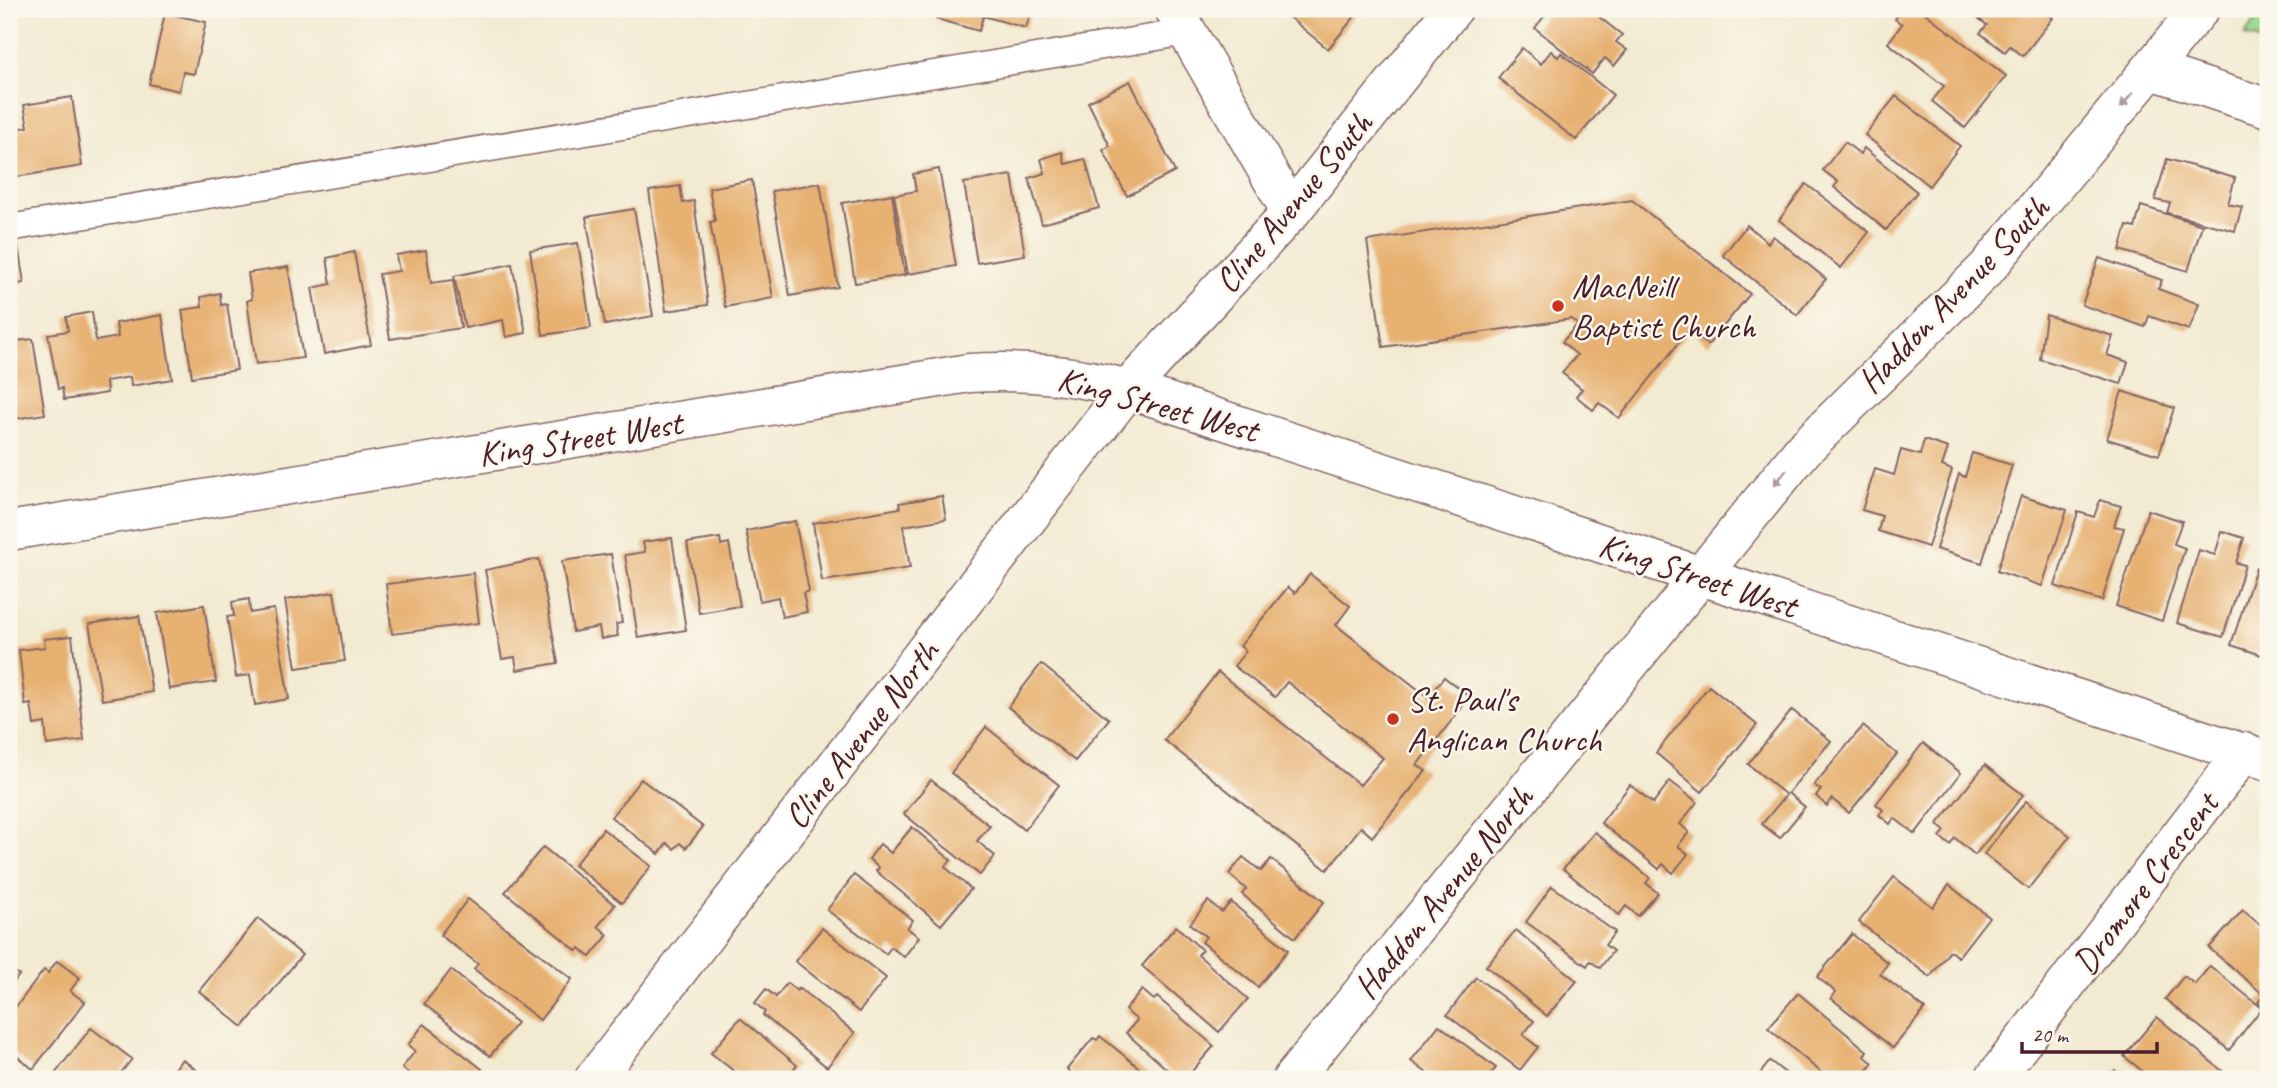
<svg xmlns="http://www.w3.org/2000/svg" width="2277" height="1088" viewBox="0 0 2277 1088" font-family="Caveat,sans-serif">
<rect width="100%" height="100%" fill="#fbf7ec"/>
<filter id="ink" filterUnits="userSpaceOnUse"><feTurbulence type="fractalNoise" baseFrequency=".0143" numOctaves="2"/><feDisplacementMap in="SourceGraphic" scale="14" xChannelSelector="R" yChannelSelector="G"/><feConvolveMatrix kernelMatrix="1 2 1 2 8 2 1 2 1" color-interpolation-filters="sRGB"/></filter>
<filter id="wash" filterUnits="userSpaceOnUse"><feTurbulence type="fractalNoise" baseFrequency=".00686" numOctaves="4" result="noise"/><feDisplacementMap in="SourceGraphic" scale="28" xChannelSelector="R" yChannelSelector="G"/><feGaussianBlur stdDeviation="1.57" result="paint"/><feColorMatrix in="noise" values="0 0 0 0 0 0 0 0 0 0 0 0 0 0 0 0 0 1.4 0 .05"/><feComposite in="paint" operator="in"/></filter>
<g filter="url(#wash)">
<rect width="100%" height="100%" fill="#f3ead2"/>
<path fill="#9bdb91" stroke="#727d5e" stroke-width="2" d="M2265 9H2268V43L2244 35Z"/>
<g id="blocks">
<g fill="#e7b172">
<path d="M939 9H1032L1026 28 983 16 979 31 936 19Z"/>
<path d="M1298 9H1361L1328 49 1290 18Z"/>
<path d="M1550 9H1589L1622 35 1616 42 1627 50 1614 66 1605 58 1592 74 1535 28Z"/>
<path d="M1903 9H1920L2006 76 1965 128 1932 101 1944 86 1888 43 1902 24 1895 19Z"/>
<path d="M1966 9H2041L2053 18 2023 56 2010 46 2005 52 1980 33 1987 25Z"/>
<path d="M165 13 206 22 194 74 183 72 179 91 149 84Z"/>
<path d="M1522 48 1541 64 1551 51 1558 57 1561 53 1613 95 1576 140 1498 78Z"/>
<path d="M1130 81 1175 172 1127 196 1103 150 1110 146 1088 102Z"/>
<path d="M1896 96 1960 146 1929 186 1865 135Z"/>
<path d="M72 97 82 166 9 178V130L28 127 24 105Z"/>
<path d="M1845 142 1860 154 1864 148 1917 192 1886 230 1834 187 1838 182 1823 170Z"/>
<path d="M1062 152 1065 164 1085 159 1099 208 1042 224 1029 178 1045 173 1041 159Z"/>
<path d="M2167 159 2235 178 2228 204 2242 207 2235 231 2167 213 2170 203 2155 200Z"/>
<path d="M939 169 956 266 908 274 894 195 916 191 913 174Z"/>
<path d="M1012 175 1025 255 977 263 964 183Z"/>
<path d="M752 180 773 298 725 307 710 222 715 221 709 188Z"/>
<path d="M820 183 838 287 790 296 772 191Z"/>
<path d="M1806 184 1869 232 1841 268 1779 220Z"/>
<path d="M680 186 683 203 694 201 708 305 666 311 649 191Z"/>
<path d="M892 194 905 275 855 283 842 203Z"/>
<path d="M1632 200 1750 294 1708 345 1689 330 1619 418 1599 403 1593 410 1576 396 1582 389 1562 373 1577 355 1562 342 1578 324 1571 319 1383 347 1367 241Z"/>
<path d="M2141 206 2202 225 2188 271 2120 250 2127 226 2135 228Z"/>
<path d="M634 209 653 316 605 325 586 217Z"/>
<path d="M1747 225 1768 243 1773 236 1826 279 1797 315 1723 255Z"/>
<path d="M16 233 24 283 9 285V234Z"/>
<path d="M578 243 591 328 543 335 530 250Z"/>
<path d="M426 250 431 283 453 280 461 328 390 339 379 274 399 271 396 255Z"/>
<path d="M354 252 371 345 324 354 312 288 331 284 327 258Z"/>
<path d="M2099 258 2162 280 2158 289 2199 304 2189 330 2149 316 2145 327 2082 305Z"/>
<path d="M512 264 526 333 506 337 503 320 465 328 454 276Z"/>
<path d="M288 267 303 358 256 364 247 301 252 299 248 273Z"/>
<path d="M220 293 221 305 227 304 237 370 192 377 182 310 202 307 201 297Z"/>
<path d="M92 312 96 341 118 337 116 323 162 315 172 379 131 386 130 377 106 381 107 393 64 400 62 388 58 389 48 334 68 331 66 317Z"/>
<path d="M2046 315 2113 336 2107 355 2128 362 2121 384 2040 359Z"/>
<path d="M33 339 45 414 9 420V342Z"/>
<path d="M2122 391 2174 408 2159 455 2107 439Z"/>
<path d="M1924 440 1948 448 1942 466 1952 470 1928 547 1878 531 1882 516 1862 510 1875 469 1894 475 1901 450 1920 455Z"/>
<path d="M1972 453 2012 465 1982 563 1936 549 1959 474 1965 477Z"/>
<path d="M942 496 946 519 903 526 910 568 822 581 813 523 900 508 899 503Z"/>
<path d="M2021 496 2067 510 2042 586 1997 571Z"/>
<path d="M2100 500 2121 506 2114 526 2124 528 2102 601 2055 586 2078 512 2094 517Z"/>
<path d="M2148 510 2182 521 2174 544 2185 548 2162 621 2116 606Z"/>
<path d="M795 521 809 591 803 593 807 612 782 617 778 597 760 601 746 531Z"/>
<path d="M2222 531 2244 538 2236 563 2245 565 2223 637 2177 623 2199 550 2215 555Z"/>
<path d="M672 538 686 630 638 638 625 555 645 552 643 542Z"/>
<path d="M720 538 721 545 729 543 740 606 699 613 687 543Z"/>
<path d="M611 554 622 623 616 624 618 636 601 639 599 627 573 632 562 561Z"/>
<path d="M539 559 558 663 517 670 515 657 502 659 485 570Z"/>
<path d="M2256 568 2268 572V657L2231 645Z"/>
<path d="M473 573 479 623 392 634 386 584Z"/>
<path d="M1310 574 1350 606 1336 625 1428 697 1444 677 1470 697 1417 765 1426 771 1372 837 1361 827 1327 870 1164 740 1218 672 1360 785 1383 758 1287 682 1275 697 1234 666 1246 651 1240 646 1288 587 1295 593Z"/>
<path d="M334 592 345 661 296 668 285 600Z"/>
<path d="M249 599 250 613 274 609 289 699 255 705 250 675 236 677 227 617 234 616 232 602Z"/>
<path d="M204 605 216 682 169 689 157 613Z"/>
<path d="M139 616 152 692 102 700 89 624Z"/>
<path d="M72 636 84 740 47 745 45 723 34 725 31 704 25 705 19 650 45 647 44 639Z"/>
<path d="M1041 664 1109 719 1075 761 1008 707Z"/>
<path d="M1709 686 1757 725 1702 792 1656 753Z"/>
<path d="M1792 710 1831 741 1788 793 1805 807 1780 838 1762 824 1786 795 1748 764Z"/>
<path d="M1863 726 1897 754 1849 813 1832 799 1827 806 1816 796 1821 790 1814 785Z"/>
<path d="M986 727 1059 785 1024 830 951 773Z"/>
<path d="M1923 743 1961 773 1915 834 1894 818 1890 824 1879 815 1883 810 1876 804Z"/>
<path d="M1985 765 2023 795 1975 855 1955 838 1950 845 1940 837 1945 831 1937 825Z"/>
<path d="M641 779 703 827 686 848 680 843 674 849 667 843 659 854 611 817Z"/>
<path d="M931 780 990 826 977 841 995 856 980 875 904 814Z"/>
<path d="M1670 781 1697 802 1680 824 1689 832 1678 846 1688 854 1673 873 1663 864 1659 869 1601 823 1630 785 1653 803Z"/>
<path d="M2026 801 2070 836 2028 889 1984 854Z"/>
<path d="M912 827 951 860 945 867 971 889 941 925 876 871 879 868 869 859 880 844 891 853Z"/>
<path d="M603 829 651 866 622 903 574 865Z"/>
<path d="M1595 832 1650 878 1646 883 1658 893 1638 916 1626 906 1619 915 1563 869Z"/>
<path d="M543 847 615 905 598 926 608 935 590 957 580 948 577 951 505 892Z"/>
<path d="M1243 857 1261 871 1271 859 1324 902 1295 938 1242 894 1246 889 1229 874Z"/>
<path d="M854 875 913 920 907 928 919 937 904 957 891 947 886 954 827 910Z"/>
<path d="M1894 877 1933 907 1949 885 1989 917 1958 957 1950 951 1930 977 1859 922Z"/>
<path d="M1552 886 1615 932 1605 945 1613 951 1600 968 1590 961 1587 966 1526 922Z"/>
<path d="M468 899 572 979 540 1020 474 969 478 964 440 935Z"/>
<path d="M1208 901 1222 912 1231 902 1288 950 1258 987 1202 942 1206 937 1190 924Z"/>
<path d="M2243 910 2268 932V1010L2258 1002 2264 995 2209 948Z"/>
<path d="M258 918 302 955 243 1027 199 991Z"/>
<path d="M1176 926 1202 950 1198 955 1248 999 1219 1032 1142 966Z"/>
<path d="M822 928 886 978 859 1012 795 961Z"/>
<path d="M1516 930 1577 981 1547 1016 1486 966Z"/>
<path d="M1852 934 1888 963 1880 974 1925 1009 1893 1048 1831 998 1836 992 1817 977Z"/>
<path d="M57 961 80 978 70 991 85 1002 33 1069 9 1050V1016L44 970 48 973Z"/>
<path d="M2210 966 2262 1008 2229 1050 2165 999 2184 976 2195 984Z"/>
<path d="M9 968 19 975 9 989Z"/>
<path d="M451 970 517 1023 490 1056 424 1004Z"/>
<path d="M1476 977 1534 1021 1523 1035 1538 1047 1520 1070 1447 1015Z"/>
<path d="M787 983 797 991 799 988 855 1033 827 1067 763 1015 765 1012 755 1003 766 989 776 997Z"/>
<path d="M1142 990 1154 1000 1157 997 1214 1046 1185 1079H1178L1126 1033 1137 1020 1125 1010Z"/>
<path d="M1798 993 1867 1051 1864 1056 1873 1063 1859 1079H1829L1768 1028Z"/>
<path d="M2157 1017 2232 1079H2152L2124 1056Z"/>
<path d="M740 1018 797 1065 785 1079H744L711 1053Z"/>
<path d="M424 1024 482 1069 478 1074 486 1079H416L402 1068 415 1051 408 1045Z"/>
<path d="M1439 1025 1496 1068 1487 1079H1435L1411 1061Z"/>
<path d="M91 1028 132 1059 116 1079H51Z"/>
<path d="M1100 1036 1153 1079H1079L1067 1069 1093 1038 1097 1040Z"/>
<path d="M182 1059 208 1079H168Z"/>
<path d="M1770 1061 1793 1079H1756Z"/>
<path d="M2115 1070 2126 1079H2107Z"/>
</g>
</g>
</g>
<g filter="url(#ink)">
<use href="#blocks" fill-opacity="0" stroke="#856665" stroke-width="2"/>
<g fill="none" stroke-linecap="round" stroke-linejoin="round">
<defs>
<path id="service" d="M9 228 1187 32"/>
<g id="minor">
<path d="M1174 9 1291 212"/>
<path d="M2152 70 2268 108"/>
<path d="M594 1079 1128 389 1291 212 1453 9"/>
<path d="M1292 1079 1803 450 1987 268 2200 9"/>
<path d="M1994 1079 2244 752"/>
</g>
<path id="tertiary" d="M9 531 969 373C1026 370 1072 374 1128 389L2268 761"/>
</defs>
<use href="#service" stroke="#856665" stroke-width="29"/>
<use href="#minor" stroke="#856665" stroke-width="41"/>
<use href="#tertiary" stroke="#856665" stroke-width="41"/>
<use href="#service" stroke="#fff" stroke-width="26"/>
<use href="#minor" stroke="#fff" stroke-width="38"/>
<use href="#tertiary" stroke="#fff" stroke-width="38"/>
</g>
<defs><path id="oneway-solid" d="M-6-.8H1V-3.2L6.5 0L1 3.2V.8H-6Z" transform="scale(1.75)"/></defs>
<g fill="#ae9aa0">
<use href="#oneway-solid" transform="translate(2127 100) rotate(130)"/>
<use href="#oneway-solid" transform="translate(1780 478) rotate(128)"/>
</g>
</g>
<g fill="#c8321e" stroke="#fbf7ec" stroke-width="2.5">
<circle cx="1558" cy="306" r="7"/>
<circle cx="1393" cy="719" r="7"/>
</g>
<g text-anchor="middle" stroke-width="5" stroke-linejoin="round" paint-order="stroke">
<g font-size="35" fill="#4a1f2b" stroke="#fbf7ec">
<text transform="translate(1293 202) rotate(-50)" y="12">Cline Avenue South</text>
<text transform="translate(1953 294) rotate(-46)" y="12">Haddon Avenue South</text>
<text transform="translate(1158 404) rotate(15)" y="12">King Street West</text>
<text transform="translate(580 438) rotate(-9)" y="12">King Street West</text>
<text transform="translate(1698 575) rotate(18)" y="12">King Street West</text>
<text transform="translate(861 734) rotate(-52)" y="12">Cline Avenue North</text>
<text transform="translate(2145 883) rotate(-53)" y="12">Dromore Crescent</text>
<text transform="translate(1443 892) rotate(-51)" y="12">Haddon Avenue North</text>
</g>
<g font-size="35" fill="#4a1f2b" stroke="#fbf7ec" text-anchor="start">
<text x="1572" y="298">MacNeill<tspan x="1572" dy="40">Baptist Church</tspan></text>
<text x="1407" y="711">St. Paul's<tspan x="1407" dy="40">Anglican Church</tspan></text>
</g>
</g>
<rect width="2277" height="1088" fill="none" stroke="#fbf7ec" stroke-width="35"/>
<path d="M2022 1042v10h135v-10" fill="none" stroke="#4a1f2b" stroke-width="3.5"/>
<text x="2032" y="1042" font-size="21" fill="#4a1f2b" stroke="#fbf7ec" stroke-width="5" paint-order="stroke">20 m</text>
</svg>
